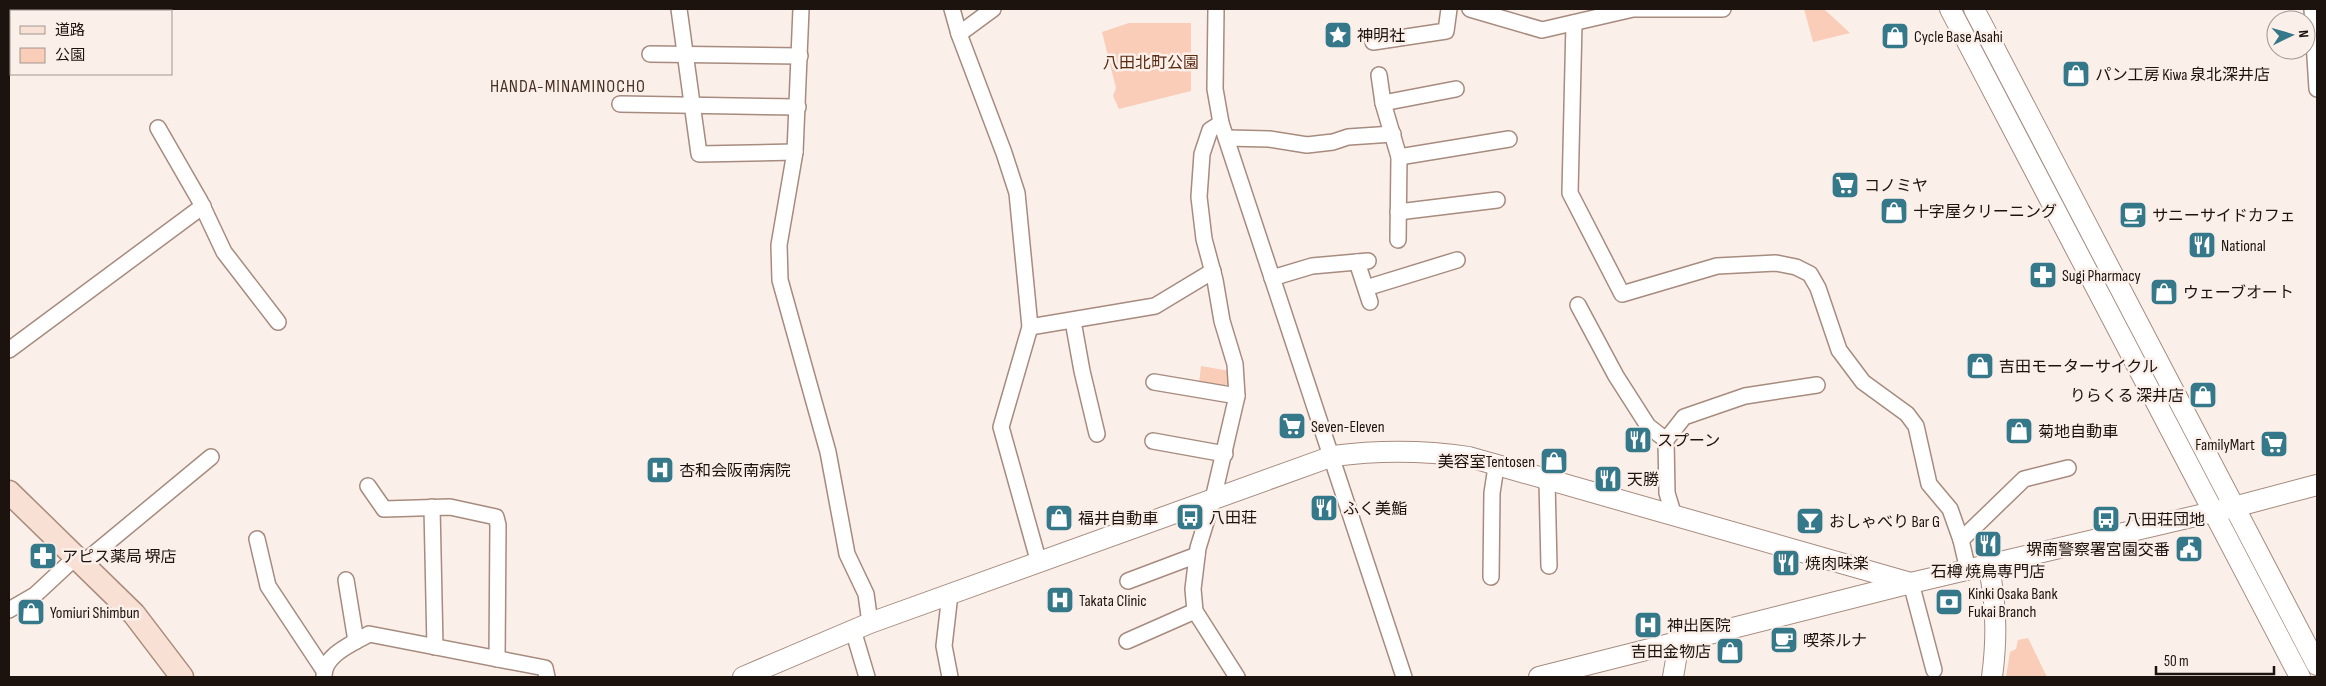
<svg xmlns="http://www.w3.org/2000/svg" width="2326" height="686" viewBox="0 0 2326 686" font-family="'Sofia Sans Condensed','Noto Sans JP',sans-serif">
<rect width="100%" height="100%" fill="#fbefe9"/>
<g fill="#f9cdb7">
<path d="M1804 9H1824L1850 33 1813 42Z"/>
<path d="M1129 23H1191V91L1119 109 1113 96 1116 88 1102 32Z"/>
<path d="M1201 366 1230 371 1231 381 1224 387 1199 383Z"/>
<path d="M2028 638 2047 677H2006L2010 652 2016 649 2018 640Z"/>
</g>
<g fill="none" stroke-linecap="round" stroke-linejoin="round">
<defs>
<g id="street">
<path d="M679 9 699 154 795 152"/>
<path d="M801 9 795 152 779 245 780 280 828 452 847 554 866 594 870 623"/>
<path d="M952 9 959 34"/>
<path d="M993 9 959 34 1004 153 1017 193 1030 327 1001 427 1039 563"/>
<path d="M1216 9 1215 89 1221 123 1404 677"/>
<path d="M1470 9 1542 30 1633 9H1723"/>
<path d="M2312 9 2317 89"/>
<path d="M23 11 27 9"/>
<path d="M9 14 11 19"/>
<path d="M1574 23 1570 193 1622 294 1717 266 1776 263 1796 267 1810 274 1818 288 1839 350 1863 382 1907 414 1916 426 1929 484 1950 509 1961 540 1968 570"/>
<path d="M1373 42 1446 31 1449 9"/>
<path d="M650 54 800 56"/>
<path d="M1379 75 1383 103 1399 157 1398 240"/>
<path d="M1383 103 1456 89"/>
<path d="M620 104 798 107"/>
<path d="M1221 123 1210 130 1202 154 1199 197 1204 239 1215 280 1222 321 1235 364 1237 396 1213 499 1198 548 1193 589 1195 611 1237 677"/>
<path d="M158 128 200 201 224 252 278 322"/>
<path d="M1227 138 1269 139 1307 145 1333 142 1348 137 1393 134"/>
<path d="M1399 157 1509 139"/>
<path d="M1398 212 1497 200"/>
<path d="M1357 262 1370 302"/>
<path d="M1272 278 1312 266 1368 261"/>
<path d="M1366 288 1457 260"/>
<path d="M1578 305 1616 376 1648 426 1666 440"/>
<path d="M1073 321 1082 371 1097 434"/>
<path d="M1030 327 1155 306 1213 271"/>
<path d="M9 350 203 206"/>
<path d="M1154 382 1237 396"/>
<path d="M1153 441 1225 454"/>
<path d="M1547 481 1549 566"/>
<path d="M368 486 384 509 450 507 496 517 498 525 497 659"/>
<path d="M432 507 435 647"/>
<path d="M1674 516 1667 493 1666 440 1684 417 1745 396 1817 385"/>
<path d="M257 539 268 586 323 669"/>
<path d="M1961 540 2024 479 2068 468"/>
<path d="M83 563 211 457"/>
<path d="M1491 577 1492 493 1496 467"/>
<path d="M346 580 356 641"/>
<path d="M1128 581 1197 555"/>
<path d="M1911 583 1934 670"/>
<path d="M950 594 944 646 950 677"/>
<path d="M9 610 35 595 77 556"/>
<path d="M853 630 867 677"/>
<path d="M1127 641 1195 611"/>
<path d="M324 677C323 655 352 644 369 634L545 668 547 677"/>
</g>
<g id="secondary">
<path d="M1950 9 2300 677"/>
<path d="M1974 9 2317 665"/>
<path d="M1988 565C1997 602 1997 640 1992 677"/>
<path d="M743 677 870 623 1333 456C1378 450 1423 450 1469 457L1911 583"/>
<path d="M1539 677 1911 583 2234 507 2317 485"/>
<path d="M1673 677 1679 642"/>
</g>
<path id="primary" d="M9 492 134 614 182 677"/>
</defs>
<use href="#street" stroke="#a68b7e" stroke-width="18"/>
<use href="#secondary" stroke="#a68b7e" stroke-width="22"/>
<use href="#primary" stroke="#a98b7c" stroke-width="25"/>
<use href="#street" stroke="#fff" stroke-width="15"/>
<use href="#secondary" stroke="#fff" stroke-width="20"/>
<use href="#primary" stroke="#f9e0d4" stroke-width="22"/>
</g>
<defs>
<symbol id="sight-square" viewBox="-11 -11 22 22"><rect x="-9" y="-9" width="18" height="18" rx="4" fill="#357889" stroke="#fbefe9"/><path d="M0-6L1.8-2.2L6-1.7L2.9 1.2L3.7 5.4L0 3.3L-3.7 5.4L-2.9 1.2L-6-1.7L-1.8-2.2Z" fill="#fff"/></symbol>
<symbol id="shop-square" viewBox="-11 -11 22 22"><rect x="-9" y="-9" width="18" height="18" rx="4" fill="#357889" stroke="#fbefe9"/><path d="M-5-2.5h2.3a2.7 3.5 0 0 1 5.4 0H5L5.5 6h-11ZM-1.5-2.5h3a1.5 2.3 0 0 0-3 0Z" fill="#fff"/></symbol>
<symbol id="supermarket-square" viewBox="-11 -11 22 22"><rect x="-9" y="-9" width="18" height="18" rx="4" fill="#357889" stroke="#fbefe9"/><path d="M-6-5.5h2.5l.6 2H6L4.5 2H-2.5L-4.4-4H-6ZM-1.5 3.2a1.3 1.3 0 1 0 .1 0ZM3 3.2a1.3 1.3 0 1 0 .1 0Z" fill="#fff"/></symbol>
<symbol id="cafe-square" viewBox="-11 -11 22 22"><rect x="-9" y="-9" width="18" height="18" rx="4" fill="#357889" stroke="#fbefe9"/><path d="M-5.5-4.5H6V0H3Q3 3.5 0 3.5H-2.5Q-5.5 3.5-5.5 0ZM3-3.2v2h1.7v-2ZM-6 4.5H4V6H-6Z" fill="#fff"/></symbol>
<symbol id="restaurant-square" viewBox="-11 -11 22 22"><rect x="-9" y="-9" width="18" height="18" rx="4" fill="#357889" stroke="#fbefe9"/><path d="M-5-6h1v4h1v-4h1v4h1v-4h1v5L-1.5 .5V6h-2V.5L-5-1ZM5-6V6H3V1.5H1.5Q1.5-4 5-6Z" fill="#fff"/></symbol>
<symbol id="pharmacy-square" viewBox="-11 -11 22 22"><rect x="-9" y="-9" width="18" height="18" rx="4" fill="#357889" stroke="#fbefe9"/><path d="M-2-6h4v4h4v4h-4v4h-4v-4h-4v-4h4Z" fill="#fff"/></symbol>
<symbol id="hospital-square" viewBox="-11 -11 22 22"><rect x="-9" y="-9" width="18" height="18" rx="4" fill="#357889" stroke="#fbefe9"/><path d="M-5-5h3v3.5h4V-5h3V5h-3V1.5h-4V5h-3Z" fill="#fff"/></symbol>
<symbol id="bus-square" viewBox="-11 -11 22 22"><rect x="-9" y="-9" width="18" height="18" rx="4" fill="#357889" stroke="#fbefe9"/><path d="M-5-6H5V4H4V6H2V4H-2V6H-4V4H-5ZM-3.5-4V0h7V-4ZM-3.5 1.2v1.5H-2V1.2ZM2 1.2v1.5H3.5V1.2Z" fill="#fff"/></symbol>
<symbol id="bar-square" viewBox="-11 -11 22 22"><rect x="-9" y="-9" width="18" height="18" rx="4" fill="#357889" stroke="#fbefe9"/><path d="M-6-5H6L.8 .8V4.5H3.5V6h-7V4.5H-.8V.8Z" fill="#fff"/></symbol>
<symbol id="civic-square" viewBox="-11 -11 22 22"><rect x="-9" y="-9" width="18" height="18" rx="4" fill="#357889" stroke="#fbefe9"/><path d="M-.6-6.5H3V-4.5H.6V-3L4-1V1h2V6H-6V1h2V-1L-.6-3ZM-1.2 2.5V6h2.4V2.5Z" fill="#fff"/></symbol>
<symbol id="bank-square" viewBox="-11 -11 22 22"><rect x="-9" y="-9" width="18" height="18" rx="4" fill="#357889" stroke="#fbefe9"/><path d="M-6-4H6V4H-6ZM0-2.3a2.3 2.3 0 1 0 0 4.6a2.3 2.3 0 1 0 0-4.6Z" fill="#fff"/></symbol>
</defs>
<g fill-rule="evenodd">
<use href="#sight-square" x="1322" y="19" width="32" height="32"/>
<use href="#shop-square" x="1879" y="20" width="32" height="32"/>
<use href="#shop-square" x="2060" y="58" width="32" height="32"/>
<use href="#supermarket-square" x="1829" y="169" width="32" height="32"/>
<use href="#shop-square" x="1878" y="195" width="32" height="32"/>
<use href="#cafe-square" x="2117" y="199" width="32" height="32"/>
<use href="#restaurant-square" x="2186" y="229" width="32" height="32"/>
<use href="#pharmacy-square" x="2027" y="259" width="32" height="32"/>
<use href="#shop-square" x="2148" y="276" width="32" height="32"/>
<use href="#shop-square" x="1964" y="350" width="32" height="32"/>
<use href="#shop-square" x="2187" y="379" width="32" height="32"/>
<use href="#supermarket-square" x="1276" y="410" width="32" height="32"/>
<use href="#shop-square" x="2003" y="415" width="32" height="32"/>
<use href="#restaurant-square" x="1622" y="424" width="32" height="32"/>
<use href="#supermarket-square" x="2258" y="428" width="32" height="32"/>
<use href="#shop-square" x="1538" y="445" width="32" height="32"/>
<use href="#hospital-square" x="644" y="454" width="32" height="32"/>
<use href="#restaurant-square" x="1592" y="463" width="32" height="32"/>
<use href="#restaurant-square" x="1308" y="492" width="32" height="32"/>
<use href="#bus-square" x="1174" y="501" width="32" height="32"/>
<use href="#shop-square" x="1043" y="502" width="32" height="32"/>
<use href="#bus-square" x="2090" y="503" width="32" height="32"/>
<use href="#bar-square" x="1794" y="505" width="32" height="32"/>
<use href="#restaurant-square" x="1972" y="528" width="32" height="32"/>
<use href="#civic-square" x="2173" y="533" width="32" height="32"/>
<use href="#pharmacy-square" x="27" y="540" width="32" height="32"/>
<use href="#restaurant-square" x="1770" y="547" width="32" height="32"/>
<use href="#hospital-square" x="1044" y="584" width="32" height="32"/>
<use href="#bank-square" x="1933" y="586" width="32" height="32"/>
<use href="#shop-square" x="15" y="596" width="32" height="32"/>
<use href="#hospital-square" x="1632" y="609" width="32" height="32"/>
<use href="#cafe-square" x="1768" y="624" width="32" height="32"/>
<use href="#shop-square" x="1714" y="635" width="32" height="32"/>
</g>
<g text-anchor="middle" stroke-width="5" stroke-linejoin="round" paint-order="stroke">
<g font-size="16" fill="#1d130e" stroke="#fbefe9" text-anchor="start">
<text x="1357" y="41">神明社</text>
<text x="1914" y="42">Cycle Base Asahi</text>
<text x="2095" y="80">パン工房 Kiwa 泉北深井店</text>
<text x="1864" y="191">コノミヤ</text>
<text x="1913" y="217">十字屋クリーニング</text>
<text x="2152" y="221">サニーサイドカフェ</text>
<text x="2221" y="251">National</text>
<text x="2062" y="281">Sugi Pharmacy</text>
<text x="2183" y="298">ウェーブオート</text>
<text x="1999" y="372">吉田モーターサイクル</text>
<text x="2184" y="401" text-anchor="end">りらくる 深井店</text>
<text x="1311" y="432">Seven-Eleven</text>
<text x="2038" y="437">菊地自動車</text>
<text x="1657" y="446">スプーン</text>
<text x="2255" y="450" text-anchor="end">FamilyMart</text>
<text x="1535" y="467" text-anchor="end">美容室Tentosen</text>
<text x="679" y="476">杏和会阪南病院</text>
<text x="1627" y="485">天勝</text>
<text x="1343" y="514">ふく美鮨</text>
<text x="1209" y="523">八田荘</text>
<text x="1078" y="524">福井自動車</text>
<text x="2125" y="525">八田荘団地</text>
<text x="1829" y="527">おしゃべり Bar G</text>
<text x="2170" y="555" text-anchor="end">堺南警察署宮園交番</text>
<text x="62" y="562">アピス薬局 堺店</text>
<text x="1805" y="569">焼肉味楽</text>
<text x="1988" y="577" text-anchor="middle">石樽 焼鳥専門店</text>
<text x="1968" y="599">Kinki Osaka Bank<tspan x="1968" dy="18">Fukai Branch</tspan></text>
<text x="1079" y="606">Takata Clinic</text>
<text x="50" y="618">Yomiuri Shimbun</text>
<text x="1667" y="631">神出医院</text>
<text x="1803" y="646">喫茶ルナ</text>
<text x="1711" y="657" text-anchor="end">吉田金物店</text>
</g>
<g font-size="16" fill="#5a2b11" stroke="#fbefe9">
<text x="1151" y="68">八田北町公園</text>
</g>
<g font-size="18" letter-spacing="1" fill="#463025" stroke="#fbefe9">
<text x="568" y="92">HANDA-MINAMINOCHO</text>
</g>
</g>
<rect width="2326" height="686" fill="none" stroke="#1d130e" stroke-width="20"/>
<rect x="10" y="10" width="162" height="65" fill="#fbefe9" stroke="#a29791"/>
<rect x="20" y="26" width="25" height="8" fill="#f9e0d4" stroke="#a29791"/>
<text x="55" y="35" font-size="15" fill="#1d130e">道路</text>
<rect x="20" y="48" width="25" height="15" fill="#f9cdb7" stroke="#a29791"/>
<text x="55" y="60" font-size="15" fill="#1d130e">公園</text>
<g transform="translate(2291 35) rotate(85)"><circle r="24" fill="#fbefe9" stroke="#a29791"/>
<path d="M0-4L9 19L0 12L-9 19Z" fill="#357889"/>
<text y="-8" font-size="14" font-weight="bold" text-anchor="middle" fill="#1d130e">N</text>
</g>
<path d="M2156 666v8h118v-8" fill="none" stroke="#1d130e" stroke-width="2.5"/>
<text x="2164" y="666" font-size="15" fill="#1d130e" stroke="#fbefe9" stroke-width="4" paint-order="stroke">50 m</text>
</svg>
